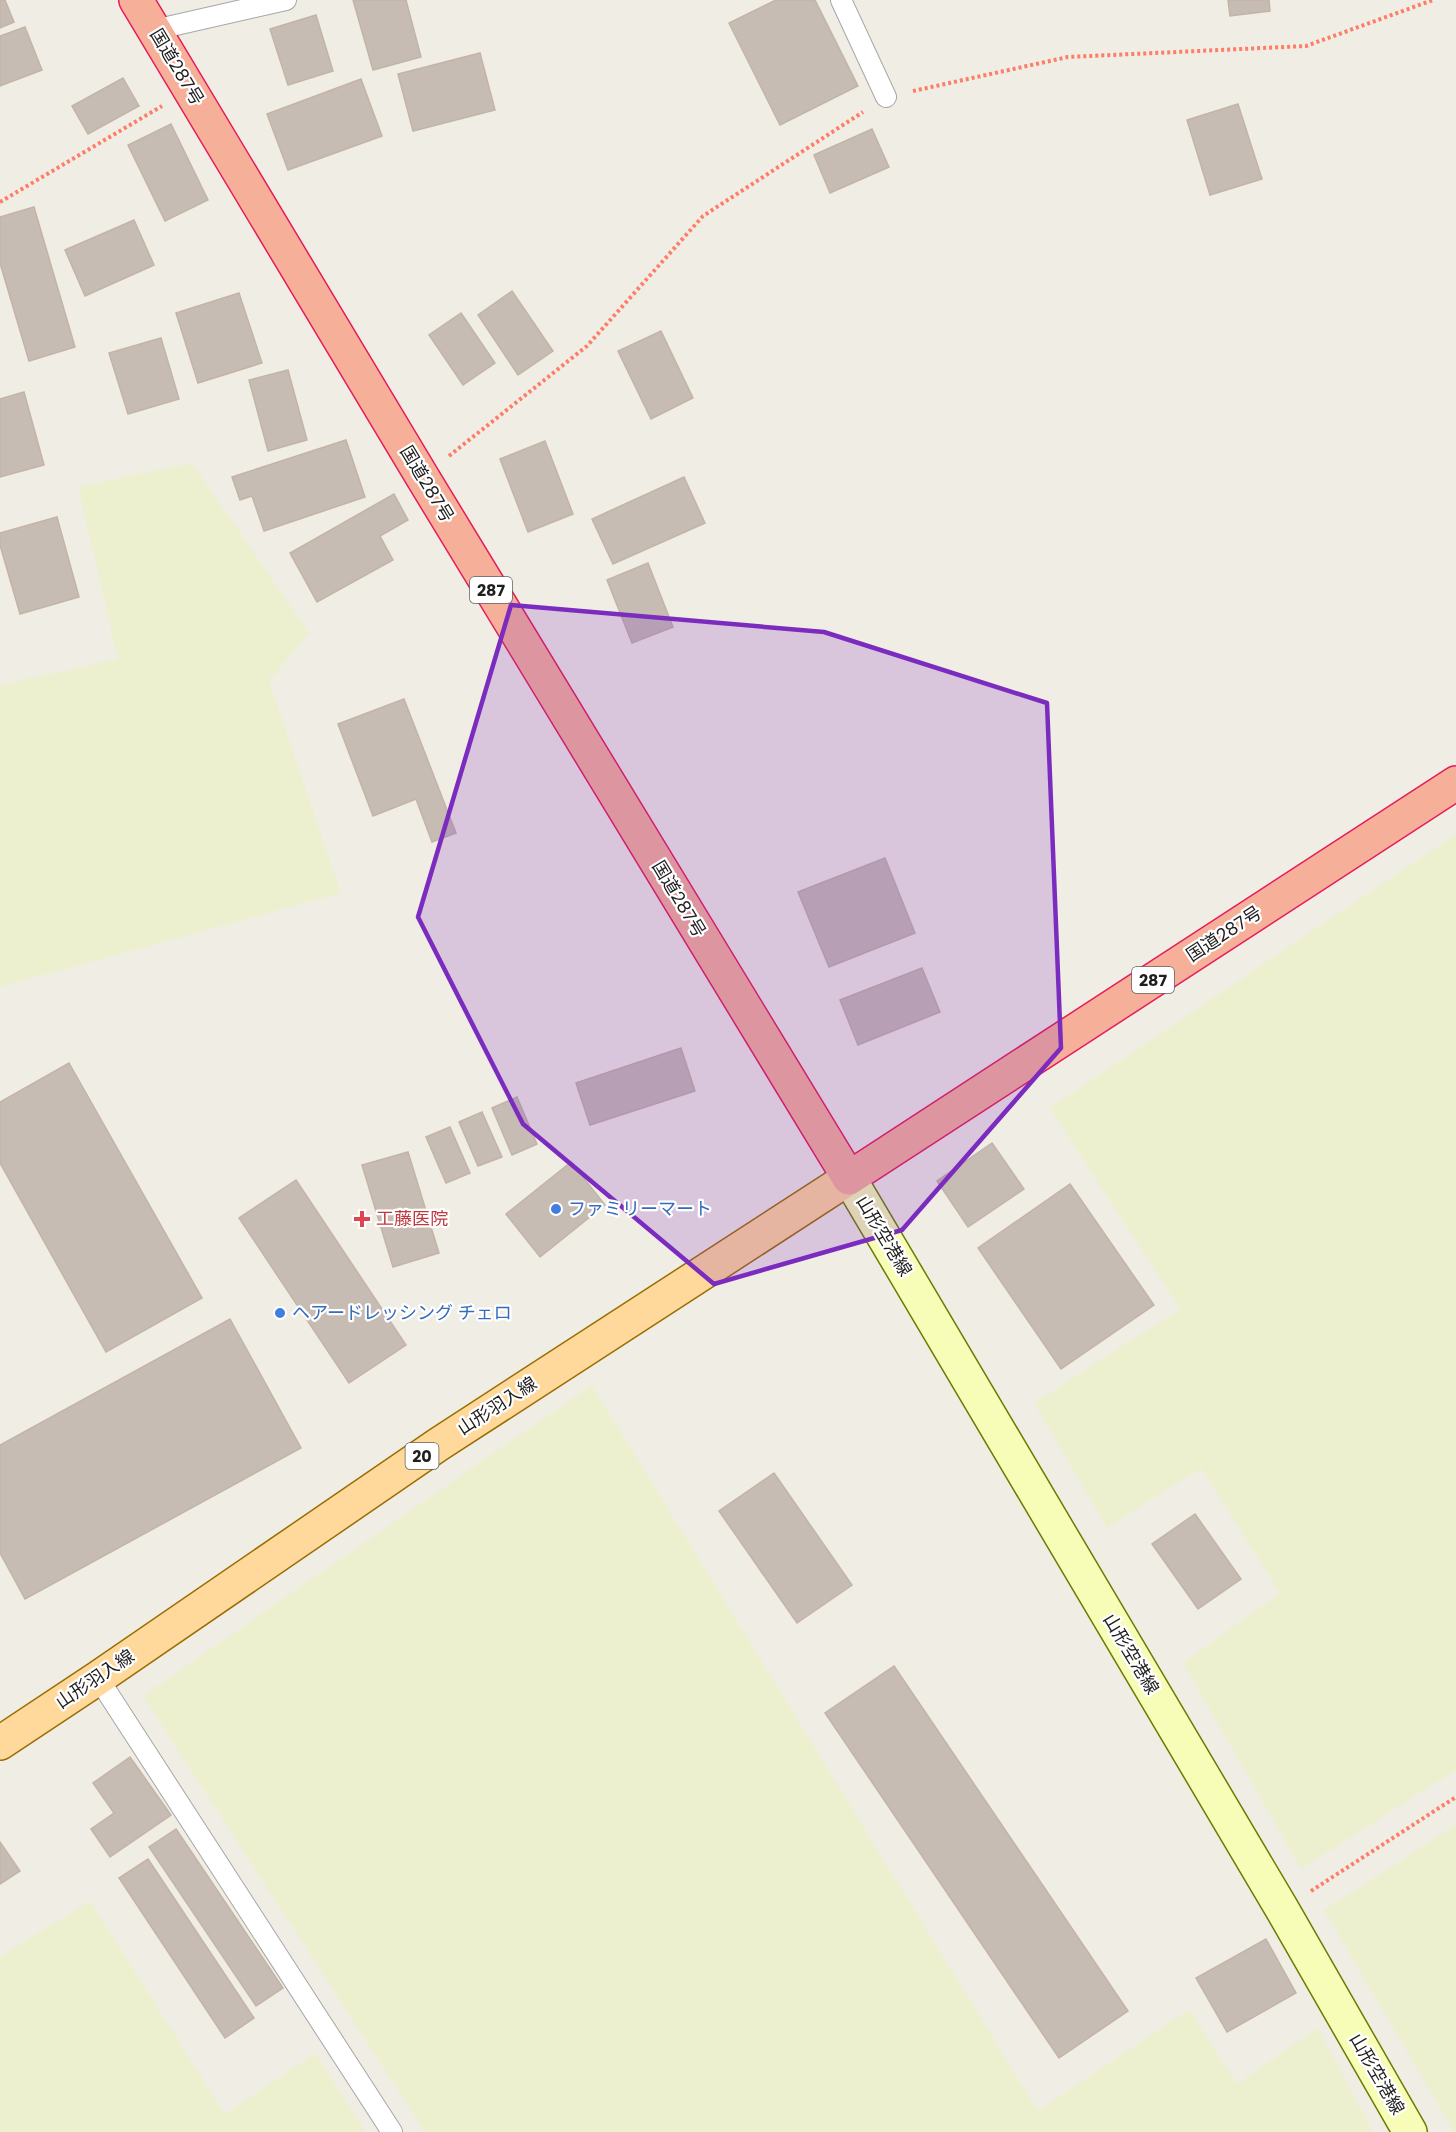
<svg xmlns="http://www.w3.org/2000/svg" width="1456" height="2132" viewBox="0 0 1456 2132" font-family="Poppins,'Noto Sans JP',sans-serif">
<rect width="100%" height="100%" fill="#f0ede5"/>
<g fill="#ecf0cf">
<path d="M192 463 309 633 269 681 341 893 0 987V685L118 659 78 487Z"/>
<path d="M1456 834V1770L1301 1869 1183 1663 1280 1593 1201 1468 1107 1528 1034 1403 1180 1309 1050 1108Z"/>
<path d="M592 1385 1038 2111 1189 2009 1237 2084 1318 2028 1373 2132H425L143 1696Z"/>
<path d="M1456 1825V2132H1454L1324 1910Z"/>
<path d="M90 1901 225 2114 315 2053 366 2132H0V1957Z"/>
</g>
<g fill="#c6bcb4" stroke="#c3b4a6" stroke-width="1.5">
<path d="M0 0H5L14 22 0 28Z"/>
<path d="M353 0H406L421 57 373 70Z"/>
<path d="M776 0H815L858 86 780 125 729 23Z"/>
<path d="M1228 0H1269L1270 11 1230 16Z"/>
<path d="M316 15 333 71 288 85 270 29Z"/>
<path d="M25 27 42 70 0 86V36Z"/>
<path d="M480 53 495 110 413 131 398 74Z"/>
<path d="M123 78 139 106 88 134 72 106Z"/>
<path d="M361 79 382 136 288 170 267 114Z"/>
<path d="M1238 104 1262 179 1210 195 1187 120Z"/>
<path d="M171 124 208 200 165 221 128 145Z"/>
<path d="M872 129 889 167 830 193 814 155Z"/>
<path d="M34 207 75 347 29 361 0 263V217Z"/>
<path d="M134 220 154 265 85 296 65 250Z"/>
<path d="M512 291 553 351 518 375 478 315Z"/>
<path d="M239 293 262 363 198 383 176 313Z"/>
<path d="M461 313 495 363 463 385 429 335Z"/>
<path d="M661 331 693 398 651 419 618 351Z"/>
<path d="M161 338 179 399 128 414 109 353Z"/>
<path d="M288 370 307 440 268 451 249 380Z"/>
<path d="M24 392 44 465 0 477V399Z"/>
<path d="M346 440 365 497 264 531 252 496 240 500 232 477Z"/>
<path d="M545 441 573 514 528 532 500 459Z"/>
<path d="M684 477 705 523 613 564 592 519Z"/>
<path d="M394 494 408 520 380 536 393 560 317 602 290 553Z"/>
<path d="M57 517 79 597 20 614 0 545V533Z"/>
<path d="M648 563 673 627 632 643 607 580Z"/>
<path d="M404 699 456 833 432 842 416 799 373 816 338 724Z"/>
<path d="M885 858 915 933 829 967 798 892Z"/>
<path d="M922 968 940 1012 858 1045 840 1000Z"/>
<path d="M681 1048 695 1091 590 1125 576 1083Z"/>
<path d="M69 1063 202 1298 106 1352 0 1163V1102Z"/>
<path d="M517 1097 537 1144 512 1155 492 1108Z"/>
<path d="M482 1112 502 1157 478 1166 459 1122Z"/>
<path d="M450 1127 470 1173 446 1183 426 1137Z"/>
<path d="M992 1143 1024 1189 968 1227 937 1181Z"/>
<path d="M408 1152 439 1253 393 1267 362 1165Z"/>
<path d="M571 1162 605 1205 540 1257 506 1214Z"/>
<path d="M296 1180 406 1345 349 1383 239 1218Z"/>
<path d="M1070 1184 1154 1305 1061 1369 978 1248Z"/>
<path d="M230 1319 301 1448 25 1599 0 1553V1445Z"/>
<path d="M774 1473 852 1585 797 1623 719 1511Z"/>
<path d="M1195 1514 1241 1579 1198 1609 1152 1544Z"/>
<path d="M894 1666 1128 2011 1059 2058 825 1713Z"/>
<path d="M130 1757 171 1815 110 1857 91 1829 114 1813 93 1783Z"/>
<path d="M176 1829 283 1988 256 2006 149 1847Z"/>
<path d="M0 1842 20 1871 0 1884Z"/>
<path d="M148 1859 254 2018 225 2038 119 1878Z"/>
<path d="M1266 1939 1296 1993 1227 2032 1196 1978Z"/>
</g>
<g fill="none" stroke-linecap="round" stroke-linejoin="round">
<defs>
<g id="service">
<path d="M841 0 886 97"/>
<path d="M154 30 286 0"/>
<path d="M98 1678 392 2132"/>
</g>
<path id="secondary" d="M849 1178 1282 1909 1410 2132"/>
<path id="primary" d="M0 1743 98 1678 439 1444 849 1178"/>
<path id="trunk" d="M136 0 423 478 849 1178 1456 783"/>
</defs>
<use href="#service" stroke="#a6a6a6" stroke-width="22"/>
<use href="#secondary" stroke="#6a7c00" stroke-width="36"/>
<use href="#primary" stroke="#9a6d00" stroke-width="36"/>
<use href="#trunk" stroke="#e51c59" stroke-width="36"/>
<g stroke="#ff7d67" stroke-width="4" stroke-dasharray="3 3" stroke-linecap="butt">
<path d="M913 91 1068 57 1306 46 1433 0"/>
<path d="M0 202 162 106"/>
<path d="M449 456 587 346 703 216 863 112"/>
<path d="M1311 1891 1456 1797"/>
</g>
<use href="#service" stroke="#fff" stroke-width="20"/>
<use href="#secondary" stroke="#f7fdb6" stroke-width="33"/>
<use href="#primary" stroke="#ffd89b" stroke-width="33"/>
<use href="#trunk" stroke="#f6b099" stroke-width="33"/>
</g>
<path fill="#7b2cbf" fill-opacity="0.2" stroke="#7b2cbf" stroke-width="4.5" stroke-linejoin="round" d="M511 605 824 632 1047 703 1061 1048 902 1230 714 1284 523 1124 418 917Z"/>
<g fill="#3f7fe0" stroke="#fff" stroke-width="2">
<circle cx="556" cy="1209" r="6"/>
<circle cx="280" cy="1313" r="6"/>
</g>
<path fill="#e0444e" stroke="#fff" stroke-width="2" d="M359 1210h6v6h6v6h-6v6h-6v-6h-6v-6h6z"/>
<g text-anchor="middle" stroke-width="4.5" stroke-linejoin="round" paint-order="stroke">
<g fill="#fff" stroke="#626262" stroke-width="1.5">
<rect x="470" y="577" width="42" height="26" rx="4.5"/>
<rect x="1132" y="967" width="42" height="26" rx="4.5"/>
<rect x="405.5" y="1443" width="33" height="26" rx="4.5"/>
</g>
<g font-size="16" font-weight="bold" fill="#1f1f1f">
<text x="491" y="596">287</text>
<text x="1153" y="986">287</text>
<text x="422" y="1462">20</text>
</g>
<g font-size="18" fill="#1f1f1f" stroke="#fff">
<text transform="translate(177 67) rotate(59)" y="6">国道287号</text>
<text transform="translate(427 484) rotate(59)" y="6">国道287号</text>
<text transform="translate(679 899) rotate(59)" y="6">国道287号</text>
<text transform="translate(1224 934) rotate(-33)" y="6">国道287号</text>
<text transform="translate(884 1236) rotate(59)" y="6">山形空港線</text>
<text transform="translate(497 1406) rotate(-33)" y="6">山形羽入線</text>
<text transform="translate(1131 1654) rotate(59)" y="6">山形空港線</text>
<text transform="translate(95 1679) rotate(-34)" y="6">山形羽入線</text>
<text transform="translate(1377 2074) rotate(60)" y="6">山形空港線</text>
</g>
<g font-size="18" fill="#366cbe" stroke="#fff" text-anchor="start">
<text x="568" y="1215">ファミリーマート</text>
<text x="292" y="1319">ヘアードレッシング チェロ</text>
</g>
<g font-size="18" fill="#be3a42" stroke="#fff" text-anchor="start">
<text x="376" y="1225">工藤医院</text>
</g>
</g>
</svg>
